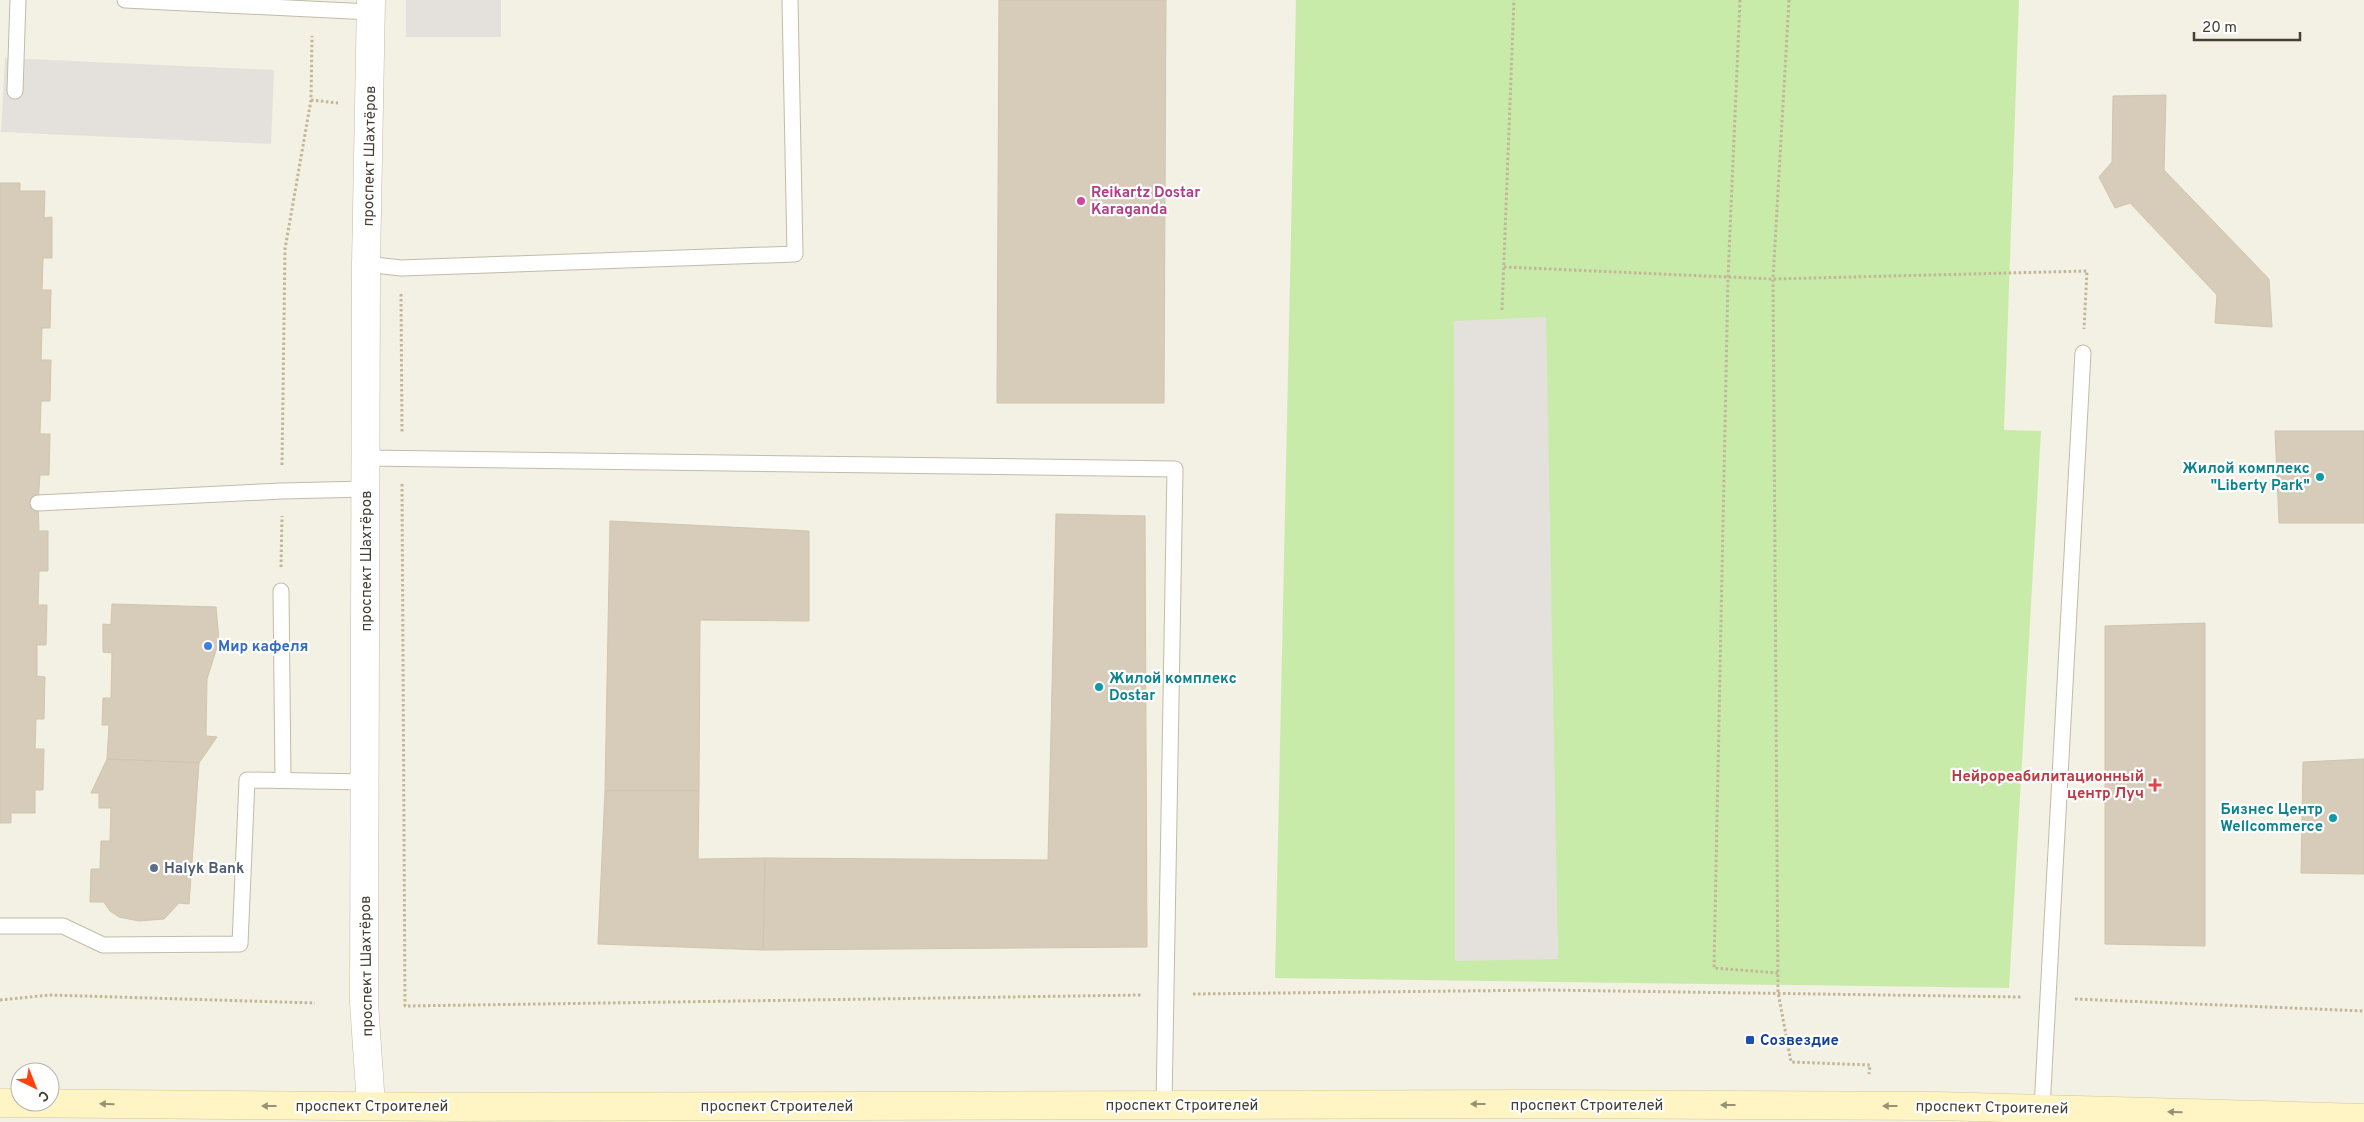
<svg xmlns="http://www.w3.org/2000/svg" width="2364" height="1122" viewBox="0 0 2364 1122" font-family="Overpass,sans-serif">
<rect width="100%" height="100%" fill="#f3f0e4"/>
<path fill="#c9ebaa" d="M1296 0H2019L2004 430 2041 431 2009 988 1275 978Z"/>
<g fill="#e4e1dd">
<rect x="406" y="0" width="95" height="37"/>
<path d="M5 58 274 70 271 144 1 132Z"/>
<path d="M1546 317 1558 959 1455 961 1454 321Z"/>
</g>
<g fill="#d6ccb9" stroke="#d1c5ac">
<path d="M999 0H1166L1164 403H997Z"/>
<path d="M2166 95 2164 170 2269 279 2272 327 2215 323 2217 295 2130 203 2115 208 2099 177 2112 162 2113 96Z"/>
<path d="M0 183H20V191H45L44 218 52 217V258H43L42 290H51L50 328H42L41 360H51L50 401H41L40 434H50L49 475H40L38 503 39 531H48V571H39L38 605H47L46 645H37V676L45 677 44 719H36L35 749H44L43 790H35V813H11V823H0Z"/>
<path d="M2275 431H2364V523H2279Z"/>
<path d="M1056 514 1145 516 1147 947 763 950 765 858 1048 860Z"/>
<path d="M610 521 809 531V621L700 620 699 791H605Z"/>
<path d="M112 604 216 607 219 641 207 679 206 736 217 737 199 763 107 759 109 725H102L103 698H111L112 653 103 652V624L111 625Z"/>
<path d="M2205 623V946L2105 944V626Z"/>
<path d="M107 759 199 763 189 904 179 903 164 919 139 921 119 917 110 911 104 902H90L91 869H100L101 841H110L111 808H99V793H91Z"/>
<path d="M2364 759V874L2301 873 2303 762Z"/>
<path d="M605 791H699L698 859 765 858 763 950 598 944Z"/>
</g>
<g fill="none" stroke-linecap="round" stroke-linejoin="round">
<defs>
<g id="service">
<path d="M125 0 371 12"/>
<path d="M15 91 18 0"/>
<path d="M366 264 401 268 795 254 790 0"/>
<path d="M366 458 1175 469 1164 1105"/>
<path d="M38 503 282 491 366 489"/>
<path d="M281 591 283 780"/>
<path d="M0 926H63L103 945 240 944 247 780 366 782"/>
<path d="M2042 1108 2083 353"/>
</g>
<path id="tertiary" d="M371 1105 364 1003 366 264 371 0"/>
<path id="secondary" d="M0 1103 456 1107 1545 1104 1937 1106 2364 1118"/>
</defs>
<use href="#service" stroke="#c2bba9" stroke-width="17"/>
<use href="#tertiary" stroke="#c2bba9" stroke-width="29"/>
<use href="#secondary" stroke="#d6c891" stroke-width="29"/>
<g stroke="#c2b697" stroke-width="3" stroke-dasharray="2.5 2.5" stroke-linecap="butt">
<path d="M1740 0 1728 277 1714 968 1778 973"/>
<path d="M1789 0 1773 279 1778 992 1791 1062 1870 1065 1869 1074"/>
<path d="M311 100 338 103"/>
<path d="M1504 267 1773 279 2087 271 2084 329"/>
<path d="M401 294 402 432"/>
<path d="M1502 310 1514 0"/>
<path d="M282 465 285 249 311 100 312 36"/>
<path d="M402 484 405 1006 1141 995"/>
<path d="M281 567 282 516"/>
<path d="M1193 994 1546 990 2021 997"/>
<path d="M2075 999 2364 1011"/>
<path d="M0 1000 50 995 315 1003"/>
</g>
<use href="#service" stroke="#fff" stroke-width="15"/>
<use href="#tertiary" stroke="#fff" stroke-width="28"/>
<use href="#secondary" stroke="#fff4c3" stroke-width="28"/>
</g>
<defs><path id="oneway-solid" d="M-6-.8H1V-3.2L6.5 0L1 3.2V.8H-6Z" transform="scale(1.25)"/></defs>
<g fill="#999174">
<use href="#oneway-solid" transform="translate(107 1104) rotate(-179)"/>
<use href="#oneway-solid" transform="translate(1478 1104) rotate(180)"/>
<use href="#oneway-solid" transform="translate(1728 1105) rotate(-180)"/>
<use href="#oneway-solid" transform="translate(269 1106) rotate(180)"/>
<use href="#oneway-solid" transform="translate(1890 1106) rotate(-180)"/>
<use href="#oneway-solid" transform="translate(2175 1112) rotate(-178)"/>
</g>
<circle fill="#d1479c" stroke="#fff" stroke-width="2" cx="1081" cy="201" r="5"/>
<g fill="#0f9aa8" stroke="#fff" stroke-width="2">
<circle cx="2320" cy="477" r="5"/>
<circle cx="1099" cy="687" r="5"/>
<circle cx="2333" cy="818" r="5"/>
</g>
<circle fill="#3f7fe0" stroke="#fff" stroke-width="2" cx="208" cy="646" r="5"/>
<path fill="#e0444e" stroke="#fff" stroke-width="2" d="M2152.5 777.5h5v5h5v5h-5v5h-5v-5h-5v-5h5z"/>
<circle fill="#5c6f8a" stroke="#fff" stroke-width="2" cx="154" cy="868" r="5"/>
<rect fill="#1a4fb4" stroke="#fff" stroke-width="2" x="1745" y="1035" width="10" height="10" rx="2.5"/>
<g text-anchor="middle" stroke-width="4.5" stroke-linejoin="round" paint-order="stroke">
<g font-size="15" fill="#464034" stroke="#fff">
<text transform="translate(369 156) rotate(-89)" y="5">проспект Шахтёров</text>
<text transform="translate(366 561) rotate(-90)" y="5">проспект Шахтёров</text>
<text transform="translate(366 966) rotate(-91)" y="5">проспект Шахтёров</text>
<text x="1182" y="1110">проспект Строителей</text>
<text x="1587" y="1110">проспект Строителей</text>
<text x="372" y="1111">проспект Строителей</text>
<text x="777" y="1111">проспект Строителей</text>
<text transform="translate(1992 1107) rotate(1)" y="5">проспект Строителей</text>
</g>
<g font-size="15" font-weight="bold" fill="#b23c85" stroke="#fff" text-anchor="start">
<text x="1091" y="197">Reikartz Dostar<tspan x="1091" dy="17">Karaganda</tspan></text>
</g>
<g font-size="15" font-weight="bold" fill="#0d838f" stroke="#fff" text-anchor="end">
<text x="2310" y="473">Жилой комплекс<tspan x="2310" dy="17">"Liberty Park"</tspan></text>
<text x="1109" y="683" text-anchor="start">Жилой комплекс<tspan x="1109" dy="17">Dostar</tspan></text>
<text x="2323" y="814">Бизнес Центр<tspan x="2323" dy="17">Wellcommerce</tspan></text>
</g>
<g font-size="15" font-weight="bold" fill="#366cbe" stroke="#fff" text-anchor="start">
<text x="218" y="651">Мир кафеля</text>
</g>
<g font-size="15" font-weight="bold" fill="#be3a42" stroke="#fff" text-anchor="end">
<text x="2144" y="781">Нейрореабилитационный<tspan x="2144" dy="17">центр Луч</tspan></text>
</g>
<g font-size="15" font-weight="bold" fill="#4e5e75" stroke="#fff" text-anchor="start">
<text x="164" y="873">Halyk Bank</text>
</g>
<g font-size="15" font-weight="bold" fill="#164399" stroke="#fff" text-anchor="start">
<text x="1760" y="1045">Созвездие</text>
</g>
</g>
<g transform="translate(35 1087) rotate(137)"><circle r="24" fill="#ffffff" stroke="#b5b3ae"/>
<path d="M0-4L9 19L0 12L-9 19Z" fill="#ff4310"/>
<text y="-8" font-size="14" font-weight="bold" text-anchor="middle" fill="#464034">С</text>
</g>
<path d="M2194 32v8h106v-8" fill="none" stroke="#464034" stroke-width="2.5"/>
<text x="2202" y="32" font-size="15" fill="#464034" stroke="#ffffff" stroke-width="4" paint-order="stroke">20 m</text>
</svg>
